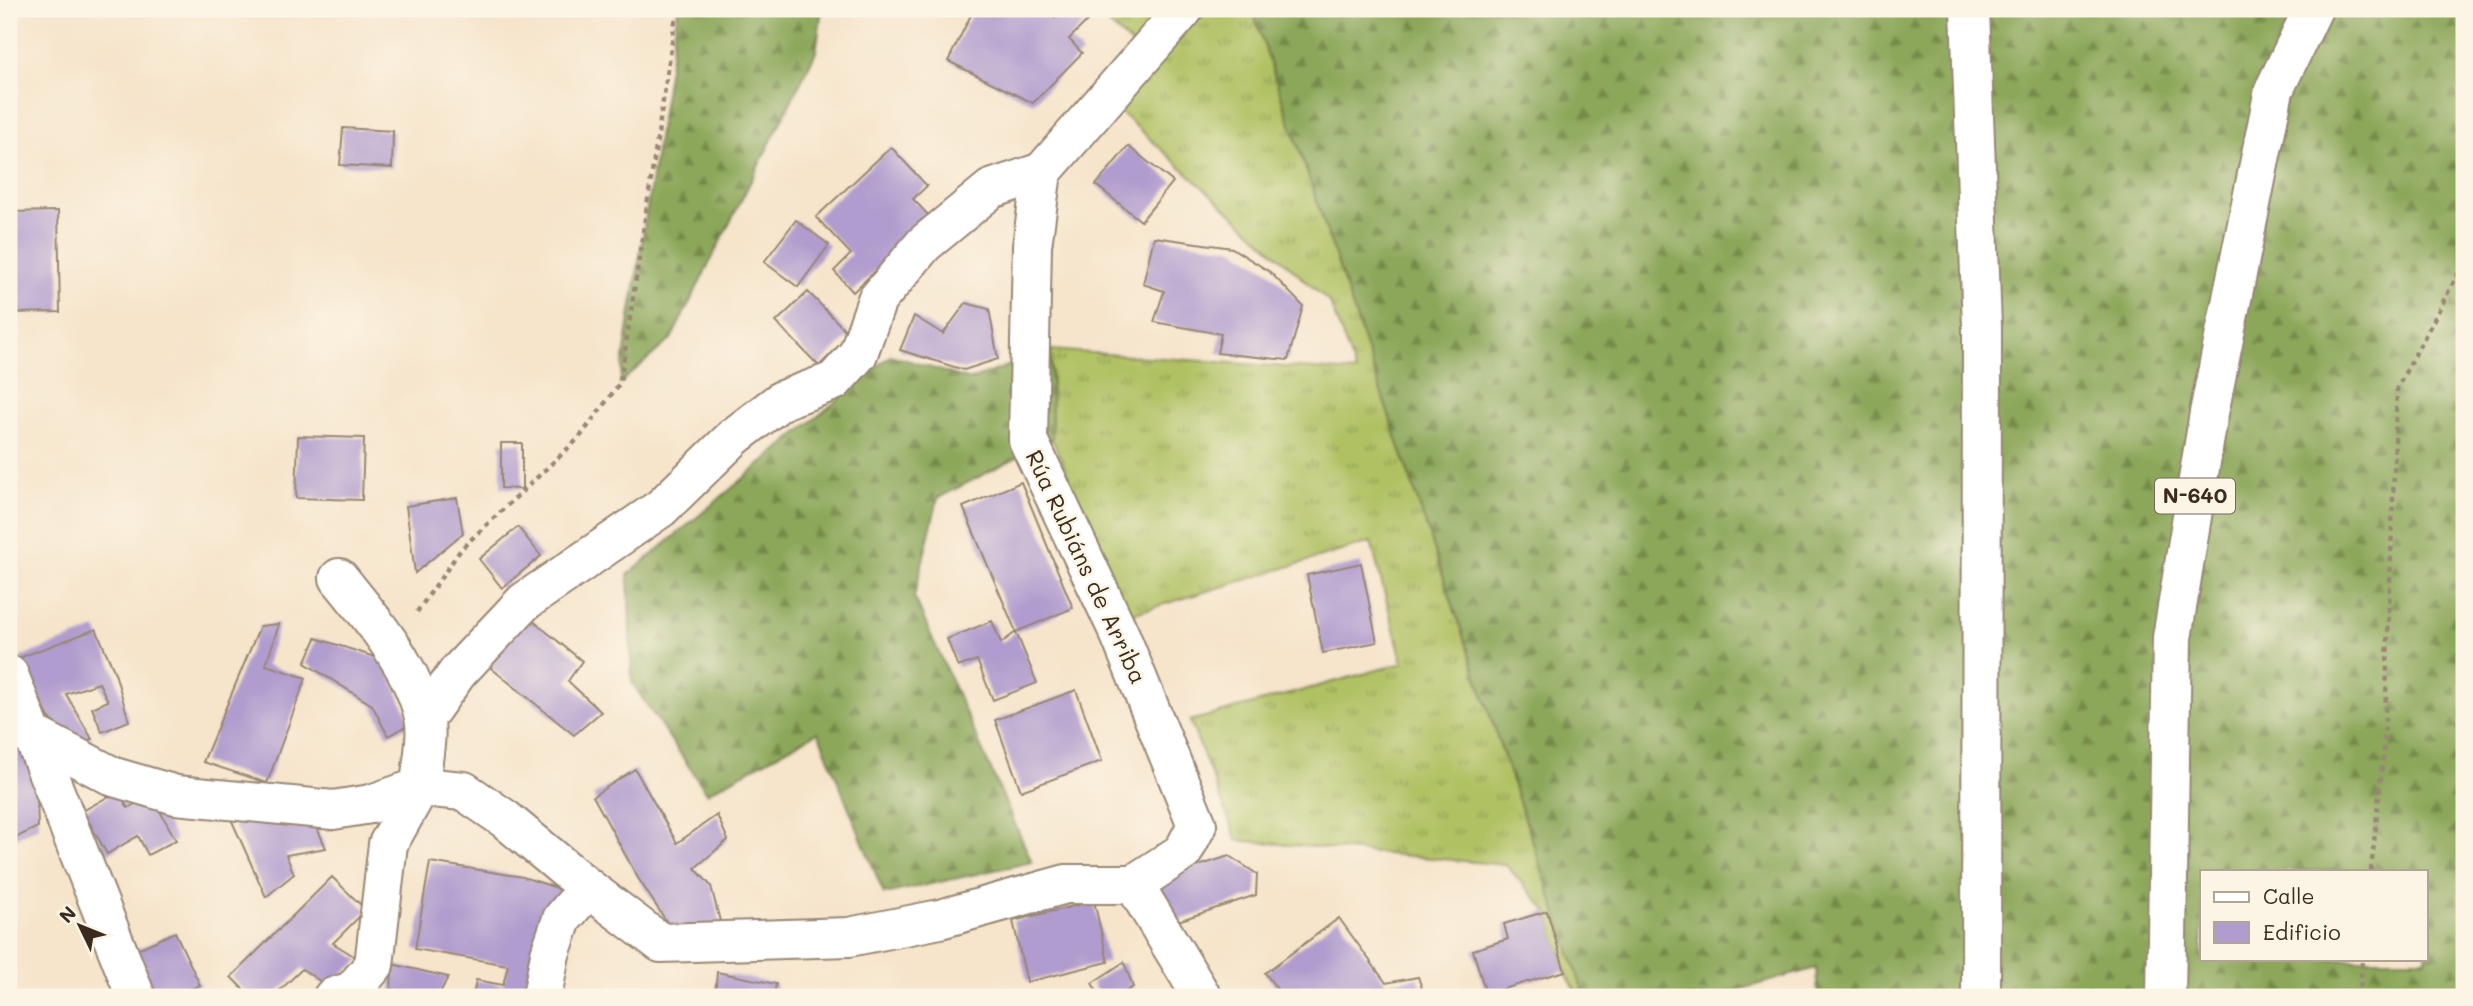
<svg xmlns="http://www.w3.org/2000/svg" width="2473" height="1006" viewBox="0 0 2473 1006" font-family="Mali,sans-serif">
<defs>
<pattern id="grass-tufts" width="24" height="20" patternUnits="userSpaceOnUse" patternTransform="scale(1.75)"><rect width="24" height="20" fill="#b0c164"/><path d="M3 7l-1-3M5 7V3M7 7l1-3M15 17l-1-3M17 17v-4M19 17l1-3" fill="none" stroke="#909d52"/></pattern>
<pattern id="forest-firs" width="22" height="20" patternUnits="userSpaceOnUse" patternTransform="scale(1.75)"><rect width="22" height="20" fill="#8ca75a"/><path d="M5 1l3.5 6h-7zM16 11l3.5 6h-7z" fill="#74884a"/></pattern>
</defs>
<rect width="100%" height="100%" fill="#fcf5e5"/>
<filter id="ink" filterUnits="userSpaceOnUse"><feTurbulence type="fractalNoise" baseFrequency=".0143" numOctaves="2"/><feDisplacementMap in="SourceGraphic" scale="14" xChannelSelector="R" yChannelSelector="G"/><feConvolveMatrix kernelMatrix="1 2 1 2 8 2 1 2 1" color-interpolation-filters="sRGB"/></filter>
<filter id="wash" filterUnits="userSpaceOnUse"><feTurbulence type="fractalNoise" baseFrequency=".00686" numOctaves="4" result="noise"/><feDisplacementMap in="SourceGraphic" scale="28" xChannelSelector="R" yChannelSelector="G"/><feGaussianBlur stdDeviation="1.57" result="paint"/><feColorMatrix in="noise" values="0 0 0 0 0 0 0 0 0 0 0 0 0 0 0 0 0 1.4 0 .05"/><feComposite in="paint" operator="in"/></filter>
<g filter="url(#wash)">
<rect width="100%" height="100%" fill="#f6e4cb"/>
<path fill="url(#grass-tufts)" stroke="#767641" stroke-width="2" d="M1092 9H1252L1585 997H1579L1565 971 1547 911 1506 865 1237 840 1190 721 1403 663 1371 542 1128 615 1052 439 1051 350 1356 372 1330 303 1106 99 1144 55Z"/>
<g fill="url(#forest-firs)" stroke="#64683c" stroke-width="2" fill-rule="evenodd">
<path d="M678 9H822L816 52 671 339 620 383Z"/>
<path d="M1252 9H2464V997H1818L1816 968 1714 997H1585ZM2202 871H2426V959H2202Z"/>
<path d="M1051 350 1052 439 938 498 914 597 1032 862 884 894 818 732 707 793 632 683 628 575 891 355 970 380Z"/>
</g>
<g id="blocks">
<g fill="#b09cce">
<path d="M974 9H1039L1055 17 1059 9H1076L1088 20 1069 39 1082 53 1033 103 948 61Z"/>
<path d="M343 128 393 131 392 168 340 165Z"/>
<path d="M1128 146 1173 182 1141 221 1096 185Z"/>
<path d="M891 147 927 186 913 199 931 218 853 292 834 271 851 254 816 217Z"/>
<path d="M58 211 60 312 9 313V212Z"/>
<path d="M796 220 829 245 798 287 764 262Z"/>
<path d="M1154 237 1232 248 1270 272 1303 306 1288 360 1217 353 1221 334 1154 322 1164 291 1143 284Z"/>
<path d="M808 292 850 335 819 366 776 322Z"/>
<path d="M966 303 989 309 998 359 964 370 900 350 914 316 943 334Z"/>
<path d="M298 436 364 438 362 500 296 498Z"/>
<path d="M501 443H522V489L501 488Z"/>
<path d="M1021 482 1073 608 1016 632 963 507Z"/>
<path d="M457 498 463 533 415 573 406 506Z"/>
<path d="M518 527 541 556 502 588 479 559Z"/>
<path d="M1361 563 1377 642 1323 653 1307 575Z"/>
<path d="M526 615 582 661 568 681 601 712 574 735 481 660Z"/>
<path d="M992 621 1001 643 1016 632 1037 683 993 700 977 660 958 667 947 639Z"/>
<path d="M279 624 266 665 306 678 267 783 203 762 260 626Z"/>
<path d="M96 629 115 673 129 721 102 732 92 708 108 701 99 683 66 694 92 739 74 746 48 716 21 657Z"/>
<path d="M316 638 384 660 411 724 388 736 372 705 305 663Z"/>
<path d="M1076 690 1102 761 1021 791 995 720Z"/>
<path d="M9 740 24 743 45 796 37 799 38 827 9 841Z"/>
<path d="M635 769 677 843 717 815 728 840 695 868 711 886 721 925 672 930 638 878 593 796Z"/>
<path d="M118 791 128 808 151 795 176 840 148 855 138 836 107 854 83 811Z"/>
<path d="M231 819H313L326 848 286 855 294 874 266 897Z"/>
<path d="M1229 856 1257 874 1256 895 1178 921 1155 880Z"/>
<path d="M430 862 523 877 566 891 529 997H473L476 980 503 985 508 965 415 949Z"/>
<path d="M332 877 366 910 333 943 360 960 327 986 302 969 273 997H251L231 977Z"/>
<path d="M1094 901 1108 962 1027 982 1013 921Z"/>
<path d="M1547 911 1565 971 1486 994 1473 950 1508 939 1504 924Z"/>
<path d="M1339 918 1386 983 1418 977 1425 997H1283L1265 973Z"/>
<path d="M175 932 200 985 173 997H152L131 952Z"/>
<path d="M1124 962 1133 987 1118 997H1100L1092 983Z"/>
<path d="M392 964 448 977 438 997H399L391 991Z"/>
<path d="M717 972 776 984 774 997H715Z"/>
</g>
</g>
</g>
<g filter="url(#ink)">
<use href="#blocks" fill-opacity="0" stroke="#988774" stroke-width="2"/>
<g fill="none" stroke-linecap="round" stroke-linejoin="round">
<defs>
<g id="minor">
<path d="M1970 9 1982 327 1981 997"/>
<path d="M1042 172 1184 9"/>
<path d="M9 675 136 997"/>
<path d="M425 718 458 672 524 602 661 508 735 436 782 400 834 381 858 354 877 300 924 244 991 189 1042 172 1032 246 1028 440 1120 635 1197 825 1183 852 1134 884"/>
<path d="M9 730 30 733 114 777 176 795 333 810 371 804 420 787C421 766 429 737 424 717 412 665 372 619 339 578"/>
<path d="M333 997 352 991 374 965 388 844 420 787 464 791 505 819 588 888 661 943 849 937 940 919 1066 884H1134L1202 997"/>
<path d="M542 997 550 954 562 919 588 888"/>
</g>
<path id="highway" d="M2166 997 2172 638 2209 413 2274 90 2313 9"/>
</defs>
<use href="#minor" stroke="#988774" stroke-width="42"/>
<use href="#highway" stroke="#988774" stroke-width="42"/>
<g stroke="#988774" stroke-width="4.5" stroke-dasharray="5 5" stroke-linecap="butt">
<path d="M417 612 462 548 579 438 620 383 677 9"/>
<path d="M2371 871 2384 748 2397 388 2464 263"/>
<path d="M2360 997 2362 959"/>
</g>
<use href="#minor" stroke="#fff" stroke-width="38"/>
<use href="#highway" stroke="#fff" stroke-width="38"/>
</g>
</g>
<g text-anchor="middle" stroke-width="5" stroke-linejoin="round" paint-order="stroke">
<rect fill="#fcf5e5" stroke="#75675a" stroke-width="2" x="2155" y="478.5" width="80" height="35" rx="5"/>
<g font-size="21" font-weight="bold" fill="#3b2a1e">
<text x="2195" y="503">N-640</text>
</g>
<g font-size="23" fill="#3b2a1e" stroke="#fcf5e5">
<text transform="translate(1086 567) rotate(65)" y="8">Rúa Rubiáns de Arriba</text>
</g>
</g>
<rect width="2473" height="1006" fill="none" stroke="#fcf5e5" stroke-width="35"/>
<rect x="2200" y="870" width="228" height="91" fill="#fcf5e5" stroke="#afa495" stroke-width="2"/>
<rect x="2214" y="892" width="35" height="10" fill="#ffffff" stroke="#afa495" stroke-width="2"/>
<text x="2263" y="904" font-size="21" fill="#3b2a1e">Calle</text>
<rect x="2214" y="922" width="35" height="21" fill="#b09cce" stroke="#afa495" stroke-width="2"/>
<text x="2263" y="940" font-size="21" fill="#3b2a1e">Edificio</text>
<g transform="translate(80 926) rotate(313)" stroke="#fcf5e5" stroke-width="5" paint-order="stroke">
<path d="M0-5L12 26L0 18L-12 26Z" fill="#3b2a1e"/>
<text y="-10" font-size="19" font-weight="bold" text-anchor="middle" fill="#3b2a1e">N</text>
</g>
</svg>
